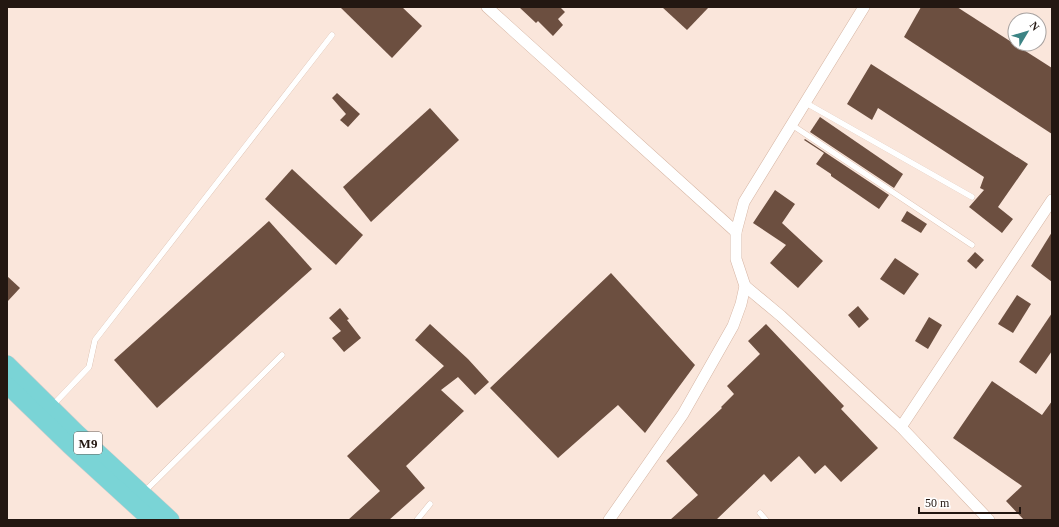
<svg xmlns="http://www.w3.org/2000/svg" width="1059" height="527" viewBox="0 0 1059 527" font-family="Georgia,serif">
<rect width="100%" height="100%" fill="#fae6db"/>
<g fill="#6c4f40">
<path d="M340 7H402L422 26 392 58Z"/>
<path d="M519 7H560L565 12 558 19 563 25 553 36 538 21 536 23Z"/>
<path d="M662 7H709L687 30Z"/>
<path d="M921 7H957L1052 68V134L904 37Z"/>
<path d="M871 64 1028 164 998 207 1013 219 1002 233 969 207 984 190 980 188 984 177 878 108 872 120 847 104Z"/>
<path d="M337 93 360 114 348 127 340 120 346 114 332 98Z"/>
<path d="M430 108 459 140 371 222 343 187Z"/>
<path d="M820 117 903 174 894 188 810 132Z"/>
<path d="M805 139 889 195 879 209 831 176V174L816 164 824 153 804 140Z"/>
<path d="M292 169 363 235 336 265 265 199Z"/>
<path d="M775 190 795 204 782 223 823 261 798 288 770 263 786 245 753 223Z"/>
<path d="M907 211 927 224 921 233 901 221Z"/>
<path d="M269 221 312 269 157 408 114 360Z"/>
<path d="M1052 232V282L1031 266Z"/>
<path d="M975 252 984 260 976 269 967 261Z"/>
<path d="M895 258 919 274 904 295 880 279Z"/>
<path d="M611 273 695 365 645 433 618 405 558 458 490 388Z"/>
<path d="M7 276 20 288 7 302Z"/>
<path d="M1017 295 1031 304 1013 333 998 324Z"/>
<path d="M858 306 869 319 859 328 848 315Z"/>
<path d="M340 308 349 319 347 320 361 338 344 352 332 338 341 331 329 318Z"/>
<path d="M1052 313V351L1036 374 1019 362Z"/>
<path d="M929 317 942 325 928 349 915 341Z"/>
<path d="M430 324 468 359 489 382 475 395 458 377 441 390 464 411 406 466 425 488 389 520H348L380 491 347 456 444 366 415 340Z"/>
<path d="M766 324 844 406 841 409 878 448 841 482 825 465 815 474 799 456 771 482 764 474 716 520H670L698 495 666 461 722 408 721 407 734 394 727 386 760 354 748 341Z"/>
<path d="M992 381 1042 415 1052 401V520H1024L1006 501 1022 486 953 438Z"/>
</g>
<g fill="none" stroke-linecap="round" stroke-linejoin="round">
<defs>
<g id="service">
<path d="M806 103 972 197"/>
<path d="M792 125 972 245"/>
<path d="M52 406 89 367 95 340 332 35"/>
<path d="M144 492 282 355"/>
<path d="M760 513 766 520"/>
<path d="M417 520 430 504"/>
</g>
<g id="minor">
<path d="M487 7 736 232"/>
<path d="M745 286 781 316 901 427 989 520"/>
<path d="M901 427 1052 200"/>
<path d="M609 520 683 414 733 326 741 304 745 286 736 259V232L744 202 864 7"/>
</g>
<g id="primary">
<path d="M7 364 76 432 171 520"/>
<path d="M7 385 69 445 151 520"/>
</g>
</defs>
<use href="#service" stroke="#d5b4a2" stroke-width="6"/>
<use href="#minor" stroke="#d5b4a2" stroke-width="12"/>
<use href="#primary" stroke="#cfcccb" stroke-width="18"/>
<use href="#service" stroke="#fff" stroke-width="5.5"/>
<use href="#minor" stroke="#fff" stroke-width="11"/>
<use href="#primary" stroke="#7ad4d6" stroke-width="17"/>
</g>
<g text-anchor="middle" stroke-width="4" stroke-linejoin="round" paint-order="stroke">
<rect fill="#fff" stroke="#655d58" stroke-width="1" x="74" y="432" width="28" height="22" rx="3"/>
<g font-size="13" font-weight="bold" fill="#231711">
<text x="88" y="448">M9</text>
</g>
</g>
<rect width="1059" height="527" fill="none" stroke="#231711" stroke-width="16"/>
<g transform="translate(1027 32) rotate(52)"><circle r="19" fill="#ffffff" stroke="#a7a2a0"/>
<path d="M0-3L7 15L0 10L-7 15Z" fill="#3c8485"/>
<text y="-6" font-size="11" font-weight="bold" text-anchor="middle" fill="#231711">N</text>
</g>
<path d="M919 507v6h101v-6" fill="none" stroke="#231711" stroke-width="2"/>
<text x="925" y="507" font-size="12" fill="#231711" stroke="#ffffff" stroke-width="3" paint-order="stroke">50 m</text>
</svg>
